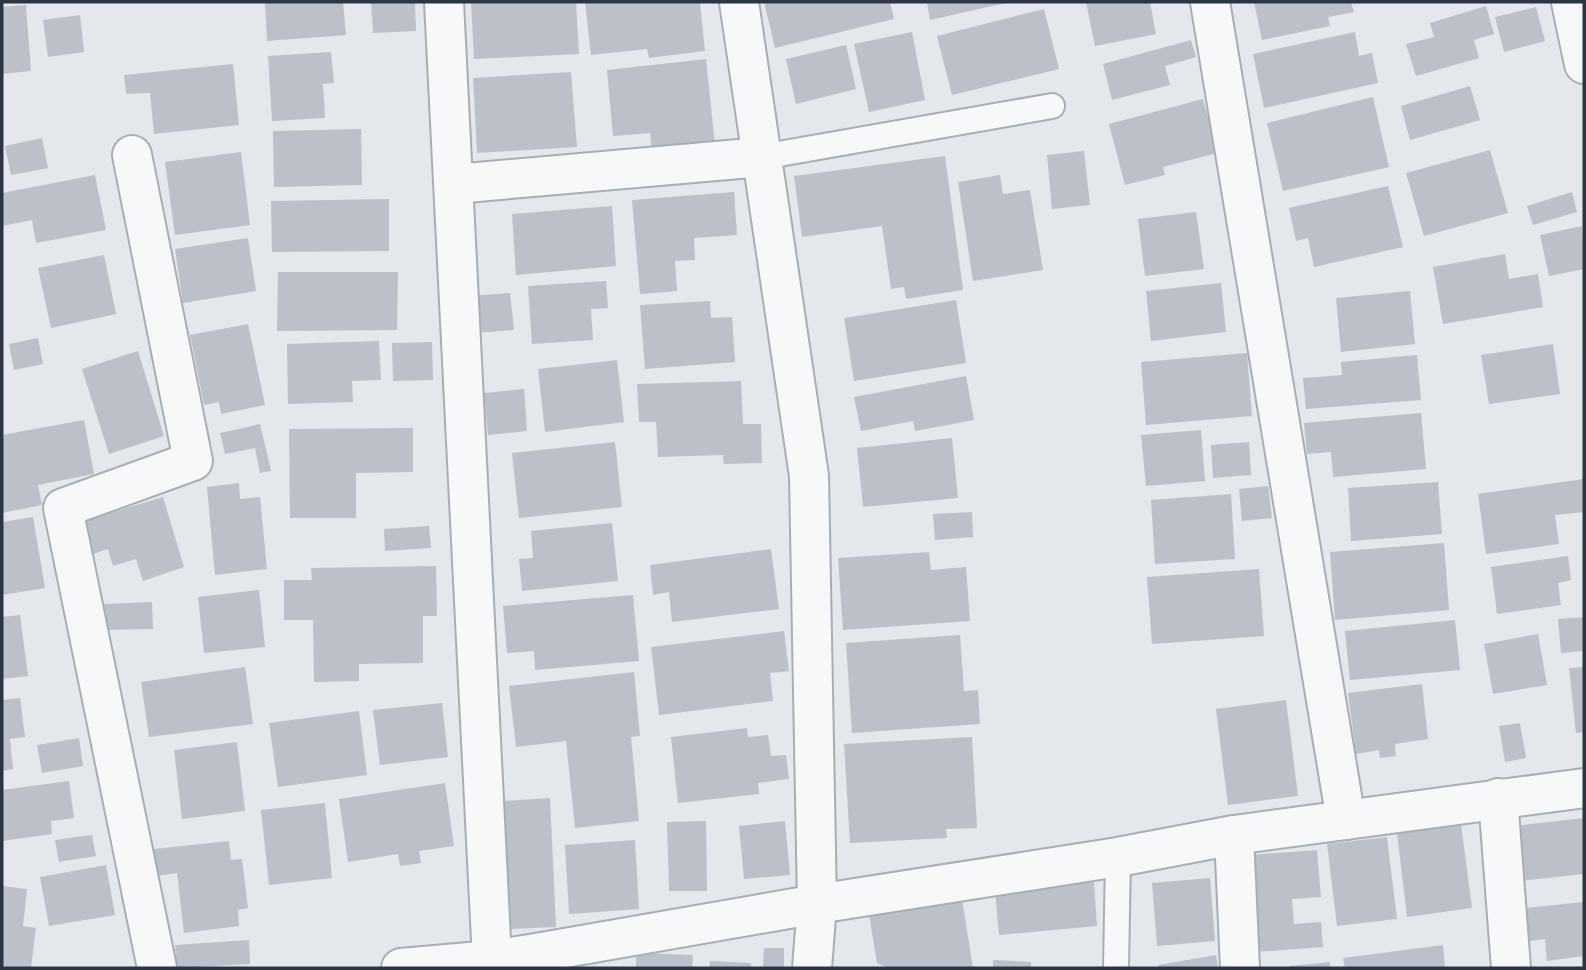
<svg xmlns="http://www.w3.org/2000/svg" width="1586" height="970" viewBox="0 0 1586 970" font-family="Ubuntu,sans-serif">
<rect width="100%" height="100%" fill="#e4e7eb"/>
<g fill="#bcc0c8">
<path d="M265 2H343L346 35 267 41Z"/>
<path d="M371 2H415L416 31 373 33Z"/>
<path d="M471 2H576L579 54 474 59Z"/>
<path d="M585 2 700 3 705 51 649 58 647 49 591 55Z"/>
<path d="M764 2H890L894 19 775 48Z"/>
<path d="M927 2H1006V3L930 20Z"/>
<path d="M1086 2H1150L1156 34 1095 46Z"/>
<path d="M1254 2H1351L1354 12 1328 17 1330 26 1262 40Z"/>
<path d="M26 5 31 71 2 74V7Z"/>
<path d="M1486 6 1494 34 1474 40 1479 58 1416 76 1406 44 1434 37 1430 23Z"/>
<path d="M1536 7 1545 41 1504 52 1495 17Z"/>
<path d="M1044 9 1059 69 952 95 937 36Z"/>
<path d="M80 15 84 52 48 57 43 20Z"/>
<path d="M912 32 925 100 869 112 854 44Z"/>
<path d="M1355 32 1359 56 1372 53 1378 83 1264 108 1253 54Z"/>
<path d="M1191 40 1196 57 1165 66 1170 85 1112 100 1103 64Z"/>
<path d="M846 45 856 89 796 104 786 59Z"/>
<path d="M331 52 334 83 323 84 325 118 272 121 268 56Z"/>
<path d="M706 59 715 145 652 152 650 133 613 136 607 70Z"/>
<path d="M233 64 239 125 154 134 150 93 126 94 124 75Z"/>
<path d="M571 72 577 147 477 153 473 78Z"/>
<path d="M1470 86 1480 120 1410 140 1401 106Z"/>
<path d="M1373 97 1389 167 1283 191 1267 123Z"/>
<path d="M1203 99 1217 153 1163 167 1165 175 1125 185 1109 124Z"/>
<path d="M361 129 362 185 274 187 273 131Z"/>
<path d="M42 138 48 168 11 175 5 146Z"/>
<path d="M1490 150 1508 213 1424 236 1406 173Z"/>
<path d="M1084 151 1090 205 1052 209 1047 155Z"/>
<path d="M241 152 250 225 175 235 165 162Z"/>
<path d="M945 156 963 290 906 299 904 287 891 289 882 226 802 237 794 176Z"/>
<path d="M95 175 106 230 36 243 32 220 2 226V193Z"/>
<path d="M1000 175 1003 194 1030 190 1043 270 973 281 958 182Z"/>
<path d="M1388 186 1403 247 1314 267 1308 238 1296 241 1289 208Z"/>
<path d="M734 192 737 235 694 238 695 260 675 261 677 291 640 294 632 200Z"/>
<path d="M1572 192 1577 212 1533 225 1527 206Z"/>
<path d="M389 199V251L272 252 271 201Z"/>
<path d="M612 206 616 266 516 275 512 214Z"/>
<path d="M1196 212 1204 269 1145 276 1138 219Z"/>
<path d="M1582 226 1584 269 1549 276 1540 235Z"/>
<path d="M248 238 256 291 183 303 175 249Z"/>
<path d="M1505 254 1509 279 1538 274 1543 307 1443 324 1433 267Z"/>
<path d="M104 255 116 314 51 328 38 268Z"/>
<path d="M278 272H398L397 330 277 331Z"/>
<path d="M606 281 608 308 591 309 593 340 532 344 528 286Z"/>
<path d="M1221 283 1226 332 1151 341 1146 291Z"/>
<path d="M1410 291 1415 344 1341 352 1336 298Z"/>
<path d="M510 293 514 330 475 333 471 296Z"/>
<path d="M956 300 966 363 854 381 844 318Z"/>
<path d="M710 301 711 318 732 317 735 362 645 369 640 305Z"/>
<path d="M248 324 265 405 221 414 219 402 204 405 190 335Z"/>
<path d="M38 338 43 364 14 370 9 344Z"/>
<path d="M379 341 381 380 352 381 353 402 288 404 287 344Z"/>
<path d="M432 342 433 380 393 381 392 343Z"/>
<path d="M1553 344 1560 394 1489 404 1481 355Z"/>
<path d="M138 351 164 436 109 454 82 369Z"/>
<path d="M1247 353 1252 416 1146 425 1141 362Z"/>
<path d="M1417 355 1421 400 1306 409 1303 378 1342 375 1341 362Z"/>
<path d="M617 360 624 422 545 432 538 369Z"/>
<path d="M966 376 974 420 915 431 913 421 861 431 854 397Z"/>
<path d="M741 381 743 424H761L762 463 724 464 723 455 658 457 656 422H639L637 384Z"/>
<path d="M524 389 527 431 488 435 484 393Z"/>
<path d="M1421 413 1426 469 1333 477 1331 452 1307 454 1304 423Z"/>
<path d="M84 420 94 474 38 485 42 505 2 513V435Z"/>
<path d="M260 424 271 471 260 473 255 448 225 454 220 433Z"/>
<path d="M413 428V472L356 473V518H290L289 429Z"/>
<path d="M1201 430 1205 481 1146 486 1141 435Z"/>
<path d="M952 438 958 498 863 507 857 448Z"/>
<path d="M615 442 622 507 519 518 512 453Z"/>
<path d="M1249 442 1251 475 1213 478 1211 445Z"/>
<path d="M1584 479V512L1555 515 1559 544 1486 554 1478 494Z"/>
<path d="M1438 482 1442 534 1351 541 1348 488Z"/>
<path d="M239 483 240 499 260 497 267 569 215 575 207 487Z"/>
<path d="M1268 486 1272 518 1242 521 1239 489Z"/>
<path d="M1231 494 1235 559 1155 564 1151 500Z"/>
<path d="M163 497 184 567 143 581 136 559 113 566 108 549 93 554 83 521Z"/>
<path d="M972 512 973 537 935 540 933 514Z"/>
<path d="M33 517 45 588 2 595V522Z"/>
<path d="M612 523 618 581 522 591 519 559 533 558 531 531Z"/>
<path d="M429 526 431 548 385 551 384 529Z"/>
<path d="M1444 543 1449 610 1335 620 1330 552Z"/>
<path d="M771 549 779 609 672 622 669 592 653 595 650 565Z"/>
<path d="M929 552 931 570 966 567 970 621 843 630 838 558Z"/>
<path d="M1568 556 1571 580 1558 583 1561 605 1497 614 1491 567Z"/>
<path d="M436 566 437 616H423V663L359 664V681L314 682 313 620H284V580H312L311 568Z"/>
<path d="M1259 569 1264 636 1152 644 1147 577Z"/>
<path d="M259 590 265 647 204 653 198 597Z"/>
<path d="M633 595 639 661 535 670 534 651 507 653 503 606Z"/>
<path d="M152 602 153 629 105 630 104 604Z"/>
<path d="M20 615 28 676 2 679V617Z"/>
<path d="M1584 617V651L1561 653 1558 619Z"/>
<path d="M1455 620 1460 670 1350 680 1345 631Z"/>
<path d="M784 631 789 671 770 673 773 701 659 715 651 647Z"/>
<path d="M1538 634 1547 685 1493 694 1484 644Z"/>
<path d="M960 635 964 691 978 690 980 724 852 733 846 643Z"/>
<path d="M245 667 253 724 149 737 141 682Z"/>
<path d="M1584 667V732L1576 733 1569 668Z"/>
<path d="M634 672 640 736 631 737 639 821 575 828 566 741 516 747 509 686Z"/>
<path d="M1422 684 1428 739 1395 744 1396 756 1380 758 1379 750 1356 754 1348 693Z"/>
<path d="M20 698 25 737 10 739 13 769 2 771V700Z"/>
<path d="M1286 700 1298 796 1228 805 1216 709Z"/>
<path d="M442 703 448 757 380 765 373 710Z"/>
<path d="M359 711 367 775 278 787 269 723Z"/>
<path d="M1520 723 1526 758 1505 762 1499 726Z"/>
<path d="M747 728 748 737 768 735 771 756 786 755 789 779 758 783 759 794 678 803 671 737Z"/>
<path d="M972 737 977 828 946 829 947 838 850 843 844 744Z"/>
<path d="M79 738 83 766 42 773 37 745Z"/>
<path d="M237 742 245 811 182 819 174 750Z"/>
<path d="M69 781 74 818 51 821 52 834 2 841V790Z"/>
<path d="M445 783 454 846 419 851 421 863 400 866 398 854 348 862 339 799Z"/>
<path d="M550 798 556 927 510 929 504 801Z"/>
<path d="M325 803 332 878 269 885 261 810Z"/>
<path d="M1584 818V874L1520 881 1514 826Z"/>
<path d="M706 821 707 891H669L667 822Z"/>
<path d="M785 821 790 875 744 879 739 826Z"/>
<path d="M1461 824 1472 908 1407 917 1397 833Z"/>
<path d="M92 835 96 856 59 862 55 840Z"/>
<path d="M1387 837 1397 919 1337 926 1327 844Z"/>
<path d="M635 840 639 909 569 914 565 845Z"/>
<path d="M229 841 231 860 242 859 248 908 238 910 239 926 184 933 177 873 157 876 154 849Z"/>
<path d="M1317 850 1321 897 1292 899 1294 924 1321 922 1323 947 1256 952 1249 855Z"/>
<path d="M106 865 115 915 49 926 40 877Z"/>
<path d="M1210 878 1215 941 1157 946 1152 883Z"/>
<path d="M1094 882 1097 926 999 935 995 891Z"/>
<path d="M2 886 27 889 23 926 36 928 31 968H2Z"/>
<path d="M962 899 973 968H889L877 963 869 914Z"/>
<path d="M1584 902V956L1547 961 1545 939 1530 941 1526 908Z"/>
<path d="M249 940 250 964 177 968 175 945Z"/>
<path d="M1443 945 1445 968H1345L1343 958Z"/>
<path d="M764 948H784V968H763Z"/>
<path d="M636 953 693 955 692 968H636Z"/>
<path d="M1216 955 1218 968H1159L1158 965Z"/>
<path d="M993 960 1031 962V968H993Z"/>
<path d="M710 961 751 963V968H709Z"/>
<path d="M1330 962V968H1289V966Z"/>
</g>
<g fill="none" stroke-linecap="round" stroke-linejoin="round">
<defs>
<g id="service">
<path d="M762 157 1052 106"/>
<path d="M1116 968 1118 857"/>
</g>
<g id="minor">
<path d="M444 2 492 960"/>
<path d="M739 2 809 476 817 904 812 968"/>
<path d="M1210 2 1346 820"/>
<path d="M1571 2 1584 64"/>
<path d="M132 155 193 461 63 508 157 968"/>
<path d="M454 184 762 157"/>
<path d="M1498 798 1511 968"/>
<path d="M1234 835 1240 968"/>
<path d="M401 968 492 960 536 953 817 904 1118 857 1234 835 1584 788"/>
</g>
</defs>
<use href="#service" stroke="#a9aeb5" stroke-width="28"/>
<use href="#minor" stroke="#a9aeb5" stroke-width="42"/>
<use href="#service" stroke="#f7f8fa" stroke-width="24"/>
<use href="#minor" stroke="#f7f8fa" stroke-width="38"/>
</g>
<rect width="1586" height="970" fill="none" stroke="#2d3443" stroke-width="7"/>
</svg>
